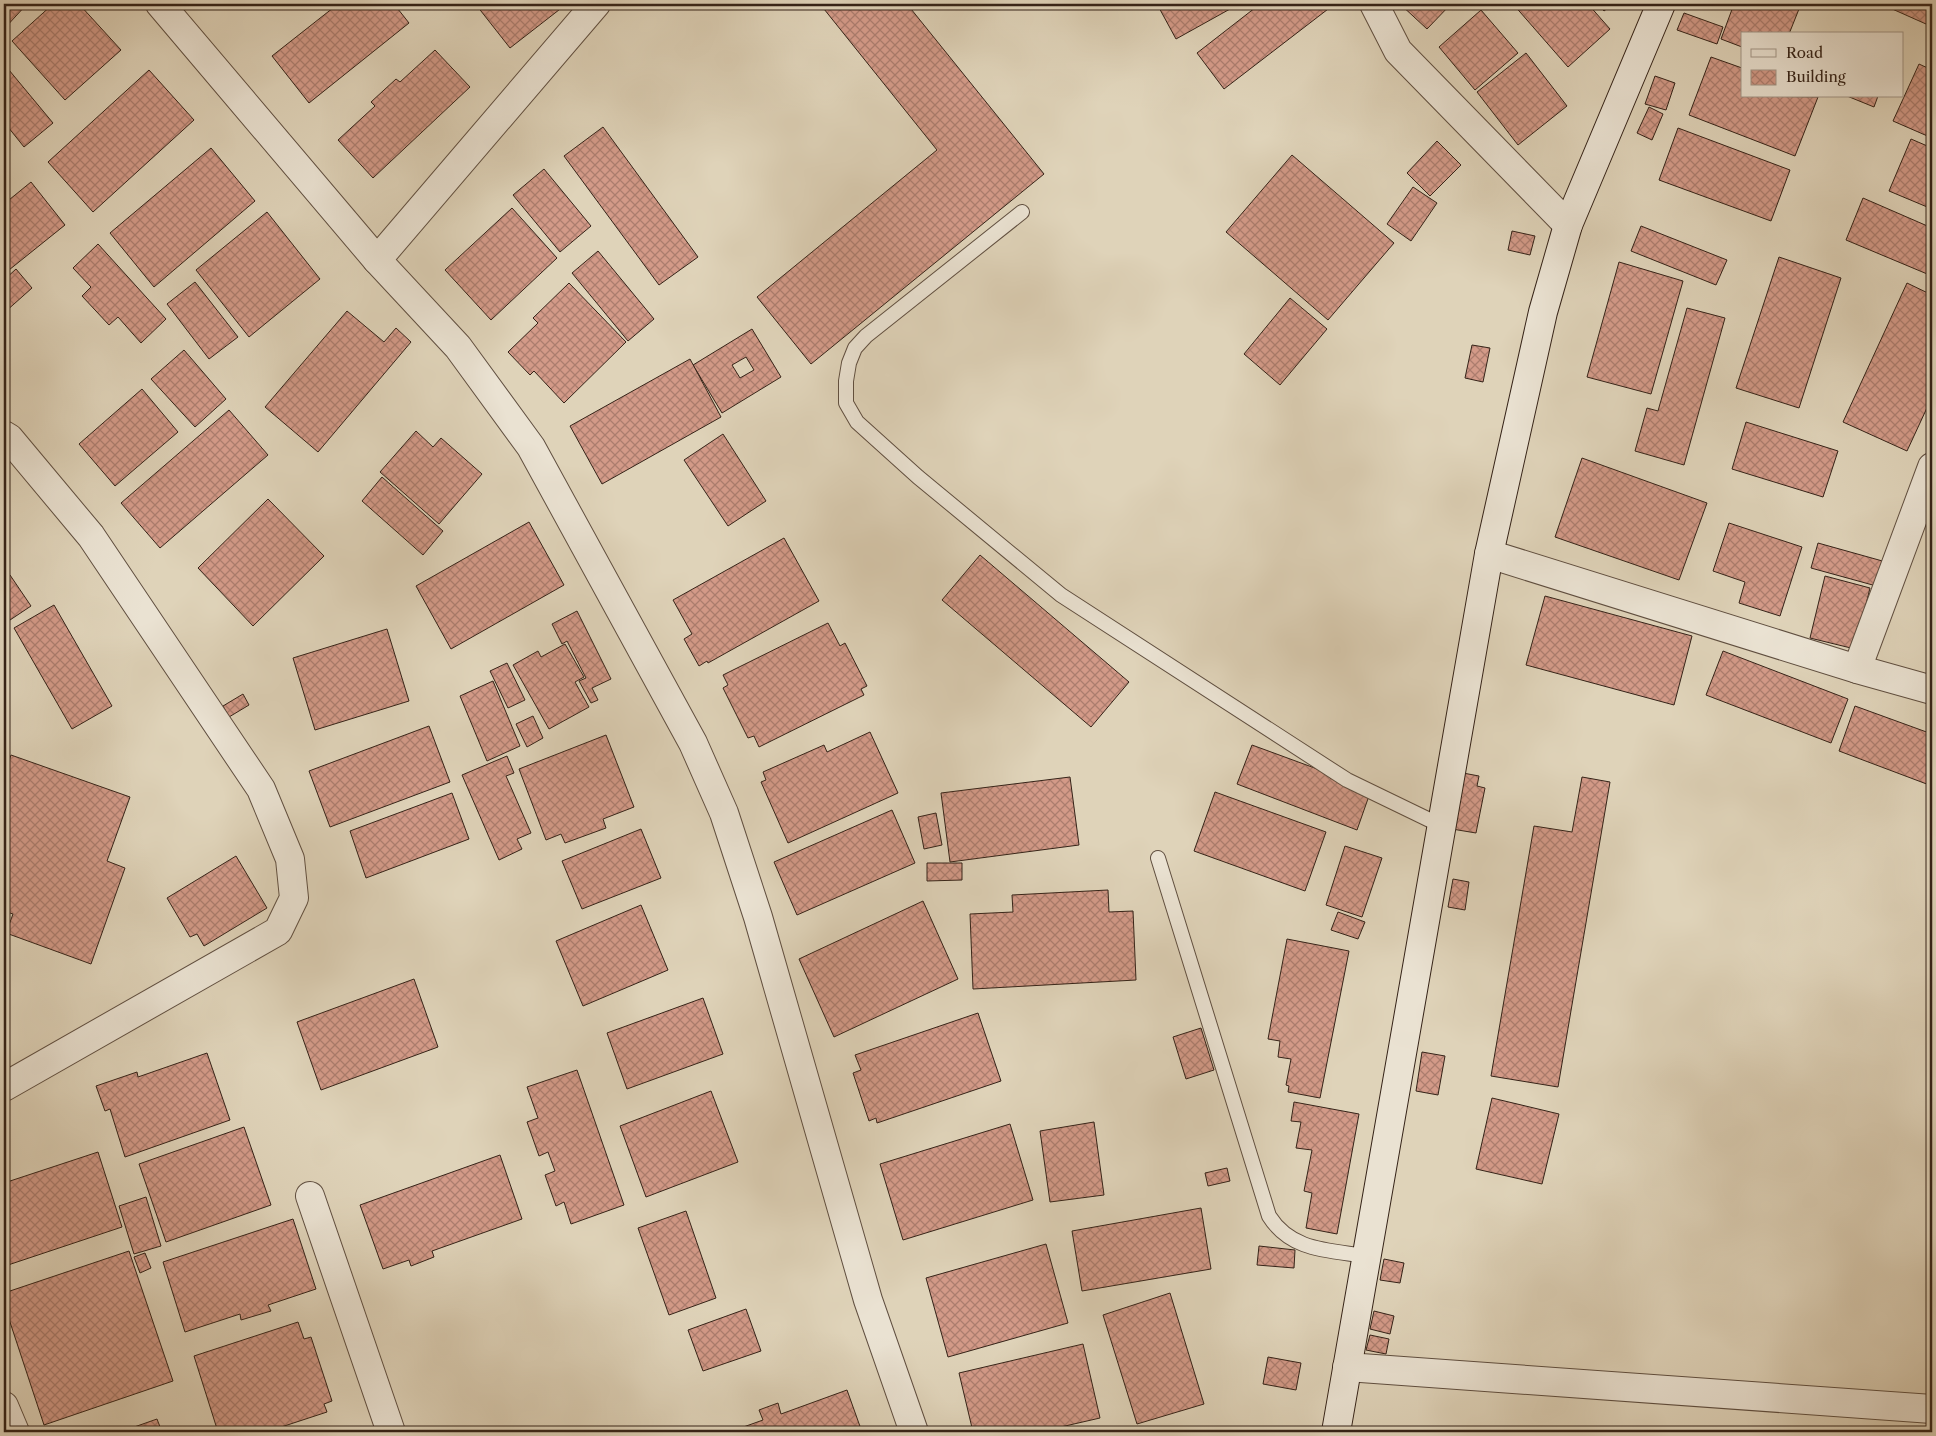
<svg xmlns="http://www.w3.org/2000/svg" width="1936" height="1436" viewBox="0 0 1936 1436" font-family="'Libre Caslon Text',serif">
<defs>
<pattern id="building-cross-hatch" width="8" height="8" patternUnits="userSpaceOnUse" patternTransform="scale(1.25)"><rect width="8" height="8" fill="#d39a88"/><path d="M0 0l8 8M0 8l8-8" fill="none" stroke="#ac7d6e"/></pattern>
</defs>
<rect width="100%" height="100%" fill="#dfd3b9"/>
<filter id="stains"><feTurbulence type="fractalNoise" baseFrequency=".004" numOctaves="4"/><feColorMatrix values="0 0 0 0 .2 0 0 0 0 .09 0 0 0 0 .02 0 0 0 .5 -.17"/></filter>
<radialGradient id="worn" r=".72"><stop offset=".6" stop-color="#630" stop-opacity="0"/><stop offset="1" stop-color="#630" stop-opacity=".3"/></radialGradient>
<g fill="url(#building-cross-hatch)" stroke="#352318" fill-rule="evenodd">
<path d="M4 4H27L4 29Z"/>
<path d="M53 4H79L121 50 65 100 12 41Z"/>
<path d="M338 4H394L409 23 309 103 272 56Z"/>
<path d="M480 4H562L564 6 510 48 477 6Z"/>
<path d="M820 4H907L1044 174 811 364 757 297 937 150Z"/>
<path d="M1157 4H1227L1230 9 1176 39Z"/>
<path d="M1260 4H1330L1332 6 1224 89 1197 53Z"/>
<path d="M1400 4H1451L1427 29Z"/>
<path d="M1513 4H1588L1610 29 1568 67Z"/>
<path d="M1598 4H1613L1604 11Z"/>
<path d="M1734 4H1801L1789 34H1742V47L1721 39Z"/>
<path d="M1881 4H1932V11L1926 24Z"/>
<path d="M1481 10 1518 53 1475 90 1439 47Z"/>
<path d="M1684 13 1723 27 1717 44 1677 30Z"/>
<path d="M435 50 470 87 373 178 338 140 375 106 371 102 396 79 400 82Z"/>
<path d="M1526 53 1567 106 1518 145 1477 92Z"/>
<path d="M1711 57 1742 68V96L1818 97 1795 156 1689 115Z"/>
<path d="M4 64 53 123 24 147 4 122Z"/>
<path d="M1919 64 1932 70V138L1893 121Z"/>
<path d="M149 70 194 120 93 212 48 162Z"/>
<path d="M1655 76 1675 83 1666 110 1645 104Z"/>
<path d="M1847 96H1878L1874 107Z"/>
<path d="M1649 107 1663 114 1652 140 1637 133Z"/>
<path d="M603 127 698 257 659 285 564 156Z"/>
<path d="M1678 128 1790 170 1771 221 1659 180Z"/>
<path d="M1911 139 1932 148V209L1889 191Z"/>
<path d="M1437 141 1461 165 1430 196 1407 173Z"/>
<path d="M211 148 255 201 154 287 110 233Z"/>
<path d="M1292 155 1394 243 1328 320 1226 232Z"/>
<path d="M544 169 591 226 560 252 513 195Z"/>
<path d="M31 182 65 225 4 274V204Z"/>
<path d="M1413 187 1437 203 1411 241 1387 224Z"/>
<path d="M1863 198 1932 228V276L1846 240Z"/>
<path d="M512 208 557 258 491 320 445 270Z"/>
<path d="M267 212 320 279 249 337 196 270Z"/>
<path d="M1641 226 1727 260 1716 285 1631 251Z"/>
<path d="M1512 231 1535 236 1530 255 1508 250Z"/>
<path d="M98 244 166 319 141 343 118 317 109 325 82 296 91 287 73 268Z"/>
<path d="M598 251 654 319 628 341 572 273Z"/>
<path d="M1779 257 1841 278 1799 408 1736 388Z"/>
<path d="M1619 262 1683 281 1651 394 1587 377Z"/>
<path d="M16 269 32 288 5 312 4 280Z"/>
<path d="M195 282 238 337 209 359 167 304Z"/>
<path d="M569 283 626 342 564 403 534 371 530 375 508 352 538 323 533 318Z"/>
<path d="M1907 283 1932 295V397L1907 451 1843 422Z"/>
<path d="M1290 298 1327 329 1280 385 1244 354Z"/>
<path d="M1687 308 1725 318 1684 465 1635 451 1647 408 1658 411Z"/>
<path d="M347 311 384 342 396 328 411 342 318 452 265 407Z"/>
<path d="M752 329 781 377 722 413 693 365ZM746 357 754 370 740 378 732 365Z"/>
<path d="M1472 345 1490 348 1483 382 1465 378Z"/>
<path d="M184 350 226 399 195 427 151 379Z"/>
<path d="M690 359 721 417 602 484 570 426Z"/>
<path d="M142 389 178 432 115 486 79 444Z"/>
<path d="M229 410 268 455 160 548 121 503Z"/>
<path d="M1746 422 1838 451 1823 497 1732 469Z"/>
<path d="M416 431 433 447 441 438 482 474 439 524 380 472Z"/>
<path d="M723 434 766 501 728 526 684 460Z"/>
<path d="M1582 458 1707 503 1679 580 1555 537Z"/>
<path d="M382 477 443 531 423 555 362 501Z"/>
<path d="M268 499 324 556 253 626 198 568Z"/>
<path d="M529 522 564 585 451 649 416 586Z"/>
<path d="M1729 523 1802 547 1780 616 1739 603 1745 582 1713 571Z"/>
<path d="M784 538 819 601 708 663 707 661 699 666 684 639 692 634 673 600Z"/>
<path d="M1818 543 1886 562 1880 587 1811 568Z"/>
<path d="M980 555 1129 682 1091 727 942 600Z"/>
<path d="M10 575 31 606 4 624V579Z"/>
<path d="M1825 576 1870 588 1855 649 1810 638Z"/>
<path d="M1545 596 1692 636 1674 705 1526 665Z"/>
<path d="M54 605 112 706 72 729 14 628Z"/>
<path d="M577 611 611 679 592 688 598 700 591 703 579 681 586 678 567 641 562 644 552 624Z"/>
<path d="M828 623 840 646 845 643 867 686 861 689 864 695 759 747 754 736 748 738 723 688 728 685 723 675Z"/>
<path d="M387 629 409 701 315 730 293 658Z"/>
<path d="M565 644 584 677 575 682 589 707 549 729 513 665 538 651 541 657Z"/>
<path d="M1723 651 1848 699 1831 743 1706 695Z"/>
<path d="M507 663 525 700 508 708 490 671Z"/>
<path d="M493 681 520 746 487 761 460 696Z"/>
<path d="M243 694 249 705 229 717 223 706Z"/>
<path d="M1855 706 1932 734V786L1839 751Z"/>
<path d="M533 716 543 738 527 747 516 724Z"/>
<path d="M429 726 450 782 330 827 309 771Z"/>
<path d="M870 732 898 793 788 843 761 782 766 780 763 772 824 745 827 752Z"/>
<path d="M606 735 634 807 603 819 606 828 565 843 561 834 546 840 519 769Z"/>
<path d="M1252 745 1331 774 1330 778 1370 793 1357 830 1237 784Z"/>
<path d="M11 755 130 797 107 861 125 868 91 964 6 933 13 914 4 911V775Z"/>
<path d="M507 756 514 773 506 776 531 833 517 839 522 849 499 860 462 775Z"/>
<path d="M1463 773 1479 776 1477 786 1485 788 1476 833 1452 829Z"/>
<path d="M1070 777 1079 845 950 862 941 793Z"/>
<path d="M1582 777 1610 782 1558 1087 1491 1076 1534 826 1572 832Z"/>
<path d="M1215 792 1326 832 1305 891 1194 851Z"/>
<path d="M452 793 469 839 366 878 350 831Z"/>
<path d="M892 810 915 863 797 915 774 862Z"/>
<path d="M936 813 942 845 924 849 918 817Z"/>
<path d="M641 829 661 878 582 909 562 861Z"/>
<path d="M1345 846 1382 858 1362 917 1326 905Z"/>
<path d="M236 856 267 908 204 946 197 934 190 937 167 898Z"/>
<path d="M927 863H962V880L927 881Z"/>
<path d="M1453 879 1469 882 1465 910 1448 907Z"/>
<path d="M1108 890 1109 912 1133 911 1136 980 973 989 970 914 1013 912 1012 895Z"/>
<path d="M923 901 958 979 834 1037 799 959Z"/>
<path d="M641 905 668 970 583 1006 556 941Z"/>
<path d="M1338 912 1365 922 1358 939 1331 930Z"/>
<path d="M1287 939 1349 951 1320 1098 1288 1092 1289 1086 1286 1085 1291 1059 1278 1057 1280 1041 1268 1039Z"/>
<path d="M414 979 438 1047 321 1090 297 1022Z"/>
<path d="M703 998 723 1054 627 1089 607 1033Z"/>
<path d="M978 1013 1001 1081 877 1123 876 1118 869 1121 853 1073 861 1070 855 1055Z"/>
<path d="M1201 1028 1214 1070 1186 1079 1173 1037Z"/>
<path d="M1422 1052 1445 1056 1438 1095 1416 1091Z"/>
<path d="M207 1053 230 1120 125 1157 110 1109 105 1111 96 1086 137 1072 138 1077Z"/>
<path d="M577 1070 624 1205 571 1224 564 1202 556 1206 545 1175 555 1171 548 1152 539 1156 527 1122 538 1118 527 1087Z"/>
<path d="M711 1091 738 1162 646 1197 620 1126Z"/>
<path d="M1492 1098 1559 1114 1542 1184 1476 1169Z"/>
<path d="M1294 1102 1359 1114 1337 1234 1306 1228 1312 1193 1304 1191 1312 1150 1296 1148 1301 1122 1291 1121Z"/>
<path d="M1094 1122 1104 1195 1050 1202 1040 1131Z"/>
<path d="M1010 1124 1033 1200 903 1240 880 1164Z"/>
<path d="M244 1127 271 1205 166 1242 139 1164Z"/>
<path d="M98 1152 122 1227 5 1266 4 1183Z"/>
<path d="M500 1155 522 1219 432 1251 434 1257 411 1266 409 1260 383 1269 360 1205Z"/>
<path d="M1227 1168 1230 1181 1208 1186 1205 1173Z"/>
<path d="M146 1197 161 1246 134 1254 119 1206Z"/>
<path d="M1201 1208 1211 1269 1082 1291 1072 1231Z"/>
<path d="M686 1211 716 1298 669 1315 638 1228Z"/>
<path d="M293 1219 316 1289 268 1305 271 1311 241 1320 240 1314 185 1332 163 1262Z"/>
<path d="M1046 1244 1068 1323 948 1357 926 1278Z"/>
<path d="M1259 1246 1295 1250 1294 1268 1257 1265Z"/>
<path d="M129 1251 173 1381 44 1425 4 1304V1293Z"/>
<path d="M145 1253 151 1268 140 1273 134 1257Z"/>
<path d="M1384 1259 1404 1263 1400 1283 1380 1280Z"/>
<path d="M1170 1293 1204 1404 1137 1424 1103 1315Z"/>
<path d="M746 1309 761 1351 703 1371 688 1330Z"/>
<path d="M1374 1311 1394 1316 1390 1334 1370 1329Z"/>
<path d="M298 1322 304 1339 311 1337 332 1401 324 1404 327 1412 266 1432H218L194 1356Z"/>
<path d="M1370 1335 1389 1339 1386 1354 1366 1350Z"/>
<path d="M1083 1344 1100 1418 1039 1432H973L959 1373Z"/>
<path d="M1268 1357 1301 1363 1296 1390 1263 1384Z"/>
<path d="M847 1390 862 1432H736L735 1430 763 1420 759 1410 778 1403 781 1414Z"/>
<path d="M157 1419 162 1432H120Z"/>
</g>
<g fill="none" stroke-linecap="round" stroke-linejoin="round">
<defs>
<g id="service">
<path d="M1022 212 866 336 855 348 849 363 846 381V403L857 422 918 477 1061 595 1347 780 1442 826"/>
<path d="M1158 858 1269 1216C1291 1251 1328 1250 1366 1256"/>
</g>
<g id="minor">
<path d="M160 4 377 260 458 347 531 447 693 743 724 813 758 917 868 1300 914 1432"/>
<path d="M1374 4 1398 51 1568 225"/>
<path d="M377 260 596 4"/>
<path d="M4 435 9 438 91 536 261 789 290 859 294 898 278 931 4 1087"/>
<path d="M1489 554 1857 669 1932 690"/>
<path d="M1857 669 1932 467"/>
<path d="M310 1196 391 1432"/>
<path d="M1347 1367 1932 1409"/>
<path d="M4 1406 15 1432"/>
</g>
<path id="secondary" d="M1336 1432 1489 554 1543 312 1568 225 1661 4"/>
</defs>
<use href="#service" stroke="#604f40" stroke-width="16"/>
<use href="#minor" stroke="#604f40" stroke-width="30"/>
<use href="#secondary" stroke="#352318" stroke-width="30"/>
<use href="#service" stroke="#eae2d2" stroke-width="14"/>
<use href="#minor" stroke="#eae2d2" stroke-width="28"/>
<use href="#secondary" stroke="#eae2d2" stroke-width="28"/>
</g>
<rect width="1936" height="1436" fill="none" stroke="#dfd3b9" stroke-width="20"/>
<rect x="5" y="5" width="1926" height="1426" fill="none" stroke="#352318" stroke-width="2.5"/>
<rect x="10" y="10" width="1916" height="1416" fill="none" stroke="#352318"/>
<rect x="1741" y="32" width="162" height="65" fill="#eae2d2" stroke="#a29688"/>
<rect x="1751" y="49" width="25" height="8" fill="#eae2d2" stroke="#a29688"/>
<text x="1786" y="58" font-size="15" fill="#352318">Road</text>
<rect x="1751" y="70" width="25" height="15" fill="url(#building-cross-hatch)" stroke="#a29688"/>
<text x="1786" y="82" font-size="15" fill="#352318">Building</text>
<rect width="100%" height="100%" filter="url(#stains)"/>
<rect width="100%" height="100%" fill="url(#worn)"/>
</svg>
